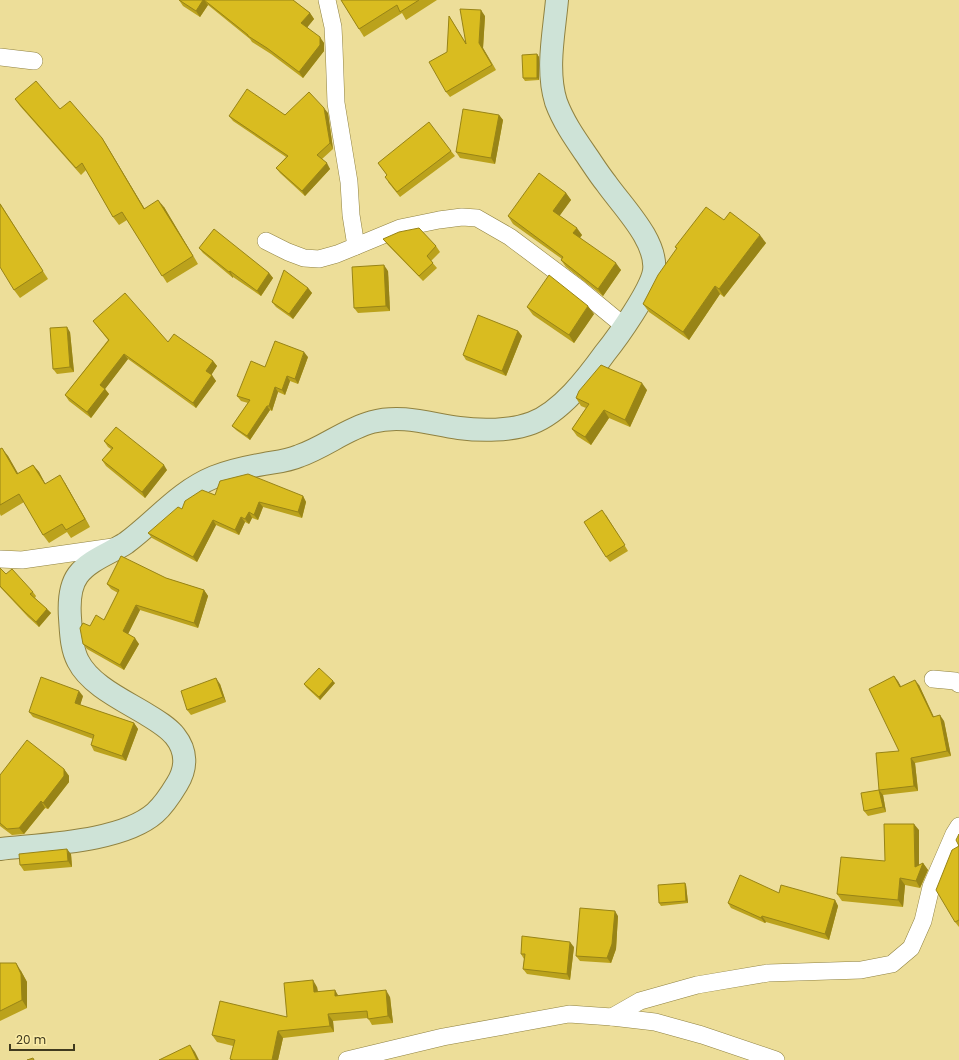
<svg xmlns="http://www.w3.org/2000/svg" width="959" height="1060" viewBox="0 0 959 1060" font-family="Poppins,sans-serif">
<rect width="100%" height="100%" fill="#edde99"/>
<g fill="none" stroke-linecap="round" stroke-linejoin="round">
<defs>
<g id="street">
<path d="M327 0 333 27 334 47 336 103 349 182 351 215 356 246"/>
<path d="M0 57 34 61"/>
<path d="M266 241 288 252 304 258 319 259 337 254 400 228 439 220 462 217 477 218 510 237 578 288 624 326"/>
<path d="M0 559 22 560 113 547"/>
<path d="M933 679 955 681 959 684"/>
<path d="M612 1017 640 1001 697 985 768 973 861 970 892 964 911 948 923 921 931 887 954 834 959 826"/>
<path d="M347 1060 443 1037 569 1014 612 1017 655 1022 702 1035 776 1060"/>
</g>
<path id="secondary" d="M0 849C44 844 122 842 155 813 164 805 171 794 177 784 187 768 187 751 175 736 168 727 156 720 146 714 123 700 90 685 78 661 71 648 71 631 70 618 69 604 69 587 78 575 89 560 111 553 126 543 157 520 178 492 214 477 229 471 247 467 264 464 275 462 288 461 299 456 325 447 346 429 372 422 402 414 430 424 459 428 481 431 511 431 532 423 561 412 587 378 605 353 618 337 651 290 654 271 658 241 622 206 606 183 598 173 592 163 585 153 574 137 563 121 556 102 546 70 554 33 557 0"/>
</defs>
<use href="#street" stroke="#908240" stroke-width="18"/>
<use href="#secondary" stroke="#908240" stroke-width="24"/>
<use href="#street" stroke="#fff" stroke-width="17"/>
<use href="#secondary" stroke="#cee3d7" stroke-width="22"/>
</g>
<g fill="#bba21c">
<path d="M179 0H293L310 13 314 19 307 27 324 43V51L303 78 271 54 252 42 250 39 208 5 200 17 183 6Z"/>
<path d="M341 0H437L406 20 402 13 364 37Z"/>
<path d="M449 16 466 43 485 16 483 48 496 70 450 97 446 92Z"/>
<path d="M537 54 539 57V80L525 81 523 78Z"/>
<path d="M15 99 60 109 102 138 107 146 144 208 164 207 198 264 167 283 127 220 119 225 113 217 86 170 81 175 20 106Z"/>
<path d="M328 113 333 149 322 159 330 169 305 196 280 173 276 168 286 157 233 121 229 116Z"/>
<path d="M499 115 503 120 495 164 460 158 456 152Z"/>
<path d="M451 151 455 156 400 197 388 182 387 175 378 163Z"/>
<path d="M566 193 571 200 559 216 582 235 580 238 621 270 603 296 566 267 561 260 562 259 513 224 508 216Z"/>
<path d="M0 203 48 279 20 298 14 290Z"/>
<path d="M724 220 766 243 724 297 720 294 689 340 649 312 643 304 677 249 675 247Z"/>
<path d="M383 239 436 246 440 252 431 261 437 268 423 281 387 244Z"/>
<path d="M199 248 269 273 273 278 261 296 233 277V278L203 253Z"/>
<path d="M388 271 390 311 358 313 354 308Z"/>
<path d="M308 288 312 293 293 319 276 307 272 302Z"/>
<path d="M527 307 594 314 574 343 533 315Z"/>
<path d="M93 321 168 342 213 361 217 366 211 375 216 381 196 408 128 359 105 389 109 394 91 418 69 401 65 395 108 340Z"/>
<path d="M518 331 522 336 506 376 466 360 463 355Z"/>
<path d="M70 332 74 372 57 374 53 369Z"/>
<path d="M308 357 298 384 290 381 285 395 278 392 272 411 270 410 250 440 236 430 232 426 248 403 241 401 237 396 265 367Z"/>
<path d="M647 390 630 427 609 418 591 445 577 436 572 429 586 408 581 406 576 398Z"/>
<path d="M104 441 167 470 145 498 106 466 102 460 111 449 108 447Z"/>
<path d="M0 449 8 456 18 474 33 465 39 472 45 484 65 483 90 527 71 538 67 532 49 543 43 535 24 502 1 516 0 514Z"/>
<path d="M215 495 303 496 306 502 302 518 263 507 258 520 252 518 249 524 245 522 239 535 216 525 197 562 152 538 148 533 182 509Z"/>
<path d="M606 515 628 551 610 562 606 557Z"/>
<path d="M0 568 6 574 33 592 36 596 35 598 51 613 39 627 28 617 0 587Z"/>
<path d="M166 578 204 590 208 596 198 628 140 610 128 634 139 644 124 670 87 649 83 644 90 626 104 620 118 593 111 589 107 584Z"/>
<path d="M894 676 901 687 919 685 934 717 944 721 951 756 915 763 918 791 883 795 886 812 868 816 864 811 879 790 899 751Z"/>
<path d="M335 683 320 700 306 687 304 684Z"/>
<path d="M220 684 226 702 191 715 187 710Z"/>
<path d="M83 696 80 705 134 723 138 729 126 761 94 751 91 745 93 739 33 717 29 712Z"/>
<path d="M64 769 69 776V782L48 809 45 808 24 834 12 835 0 826V775Z"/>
<path d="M919 830V865L923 863 928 870 920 888 905 885 903 907 842 901 837 894 885 861Z"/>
<path d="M959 846V927L955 922Z"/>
<path d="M71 854 72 867 24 871 20 865Z"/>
<path d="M685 883 686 885 688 903 661 906 659 903Z"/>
<path d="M779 893 835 900 838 906 829 940 766 922 765 923 731 908 728 903Z"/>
<path d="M618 916 616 949 611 963 580 961 576 956Z"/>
<path d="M574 947 570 980 527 974 523 969 524 959 521 954Z"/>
<path d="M0 963 21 971 27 982V1008L0 1021Z"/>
<path d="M317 987 318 992 335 990 338 996 390 997 393 1023 372 1025 368 1018 333 1021 334 1032 283 1038 278 1060H231L230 1059 233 1046 217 1042 212 1035 287 1017Z"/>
</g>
<g fill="#988416">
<path d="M203 0H204L208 5 200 17 196 11Z"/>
<path d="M481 10 485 16 483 48 496 70 479 43Z"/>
<path d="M310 13 314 19 306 29 301 23Z"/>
<path d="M320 37 324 43V51L303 78 299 72Z"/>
<path d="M537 54 539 57V80L537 78Z"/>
<path d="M324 108 328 113 333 149 330 143Z"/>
<path d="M499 115 503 120 495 164 491 158Z"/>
<path d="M102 138 107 146 149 216 144 209Z"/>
<path d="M327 163 330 169 305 196 302 191Z"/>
<path d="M566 193 571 200 558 218 553 211Z"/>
<path d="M158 200 164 207 198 264Z"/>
<path d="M577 228 582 235 578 240 573 233Z"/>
<path d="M760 235 766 243 724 297 719 289Z"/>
<path d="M616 263 621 270 603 296 598 289Z"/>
<path d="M384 265 388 271 390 311 386 306Z"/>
<path d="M230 271 233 277V278L229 272Z"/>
<path d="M269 273 273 278 261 296 257 291Z"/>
<path d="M715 286 720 294 689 340 683 332Z"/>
<path d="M308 288 312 293 293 319 289 314Z"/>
<path d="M588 306 594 314 574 343 569 335Z"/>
<path d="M67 327 70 332 74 372 70 367Z"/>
<path d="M518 331 522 336 506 376 502 371Z"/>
<path d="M304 352 308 357 298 384 295 379Z"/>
<path d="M124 354 128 359 105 389 109 394 91 418 87 412 100 385Z"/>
<path d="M213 361 217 366 210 377 206 371Z"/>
<path d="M212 375 216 381 196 408 193 403Z"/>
<path d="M287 376 290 381 285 395 282 390Z"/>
<path d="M642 383 647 390 630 427 625 420Z"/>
<path d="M275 387 278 392 272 411 269 406Z"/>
<path d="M267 406 270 410 250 440 247 436Z"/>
<path d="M604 410 609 418 591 445 585 437Z"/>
<path d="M2 448 8 456 23 482 17 474Z"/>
<path d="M33 465 39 472 50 492 45 484Z"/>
<path d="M164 465 167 470 145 498 142 492Z"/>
<path d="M60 475 65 483 90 527 85 519Z"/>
<path d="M303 496 306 502 302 518 298 512Z"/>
<path d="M259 502 263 507 258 520 254 515Z"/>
<path d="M249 512 252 518 249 524 245 519Z"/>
<path d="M241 517 245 522 239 535 235 530Z"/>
<path d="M213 520 216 525 197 562 193 557Z"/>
<path d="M204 590 208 596 198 628 194 623Z"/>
<path d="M136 605 140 610 127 636 123 631Z"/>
<path d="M47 609 51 613 39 627 36 622Z"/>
<path d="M135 638 139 644 124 670 120 665Z"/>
<path d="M894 676 898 681 904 692 900 687Z"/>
<path d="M216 678 220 684 226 702 223 697Z"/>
<path d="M915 680 919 685 936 722 933 717Z"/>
<path d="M333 681 335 683 320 700 319 697Z"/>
<path d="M79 691 83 696 79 709 75 703Z"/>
<path d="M940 715 944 721 951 756 947 751Z"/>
<path d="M134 723 138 729 126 761 122 756Z"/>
<path d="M911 758 915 763 918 791 914 786Z"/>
<path d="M64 769 69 776V782L48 809 43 803Z"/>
<path d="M879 790 883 795 886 812 883 807Z"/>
<path d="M41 801 45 808 24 834 19 828Z"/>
<path d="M914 824 919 830V872L923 863 928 870 920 888 916 881 915 867Z"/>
<path d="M67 849 71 854 72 867 68 861Z"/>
<path d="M900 878 905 885 903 907 898 900Z"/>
<path d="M685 883 686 885 688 903 686 901Z"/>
<path d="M835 900 838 906 829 940 825 934Z"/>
<path d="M615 911 618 916 616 949 611 963 607 958Z"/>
<path d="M762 916 766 922 765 923 761 918Z"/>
<path d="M570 942 574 947 570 980 567 974Z"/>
<path d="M16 963 21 971 27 982V1008L22 1000Z"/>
<path d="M313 980 317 987 319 999 314 992Z"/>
<path d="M335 990 339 997 335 996Z"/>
<path d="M386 990 390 997 393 1023 388 1016Z"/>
<path d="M328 1014 333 1021 334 1032 330 1026Z"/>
<path d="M278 1031 283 1038 278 1060H272Z"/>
<path d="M190 1045 195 1052 199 1060H197Z"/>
</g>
<g fill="#d9bc20" stroke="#988416">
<path d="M179 0H203L196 11Z"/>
<path d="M204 0H293L310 13 301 23 320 37V45L299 72 267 48 248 36V35Z"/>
<path d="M341 0H419L400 12 397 5 359 29Z"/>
<path d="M460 9 481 10 479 43 492 65 446 92 429 62 447 52 449 16 466 44Z"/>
<path d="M537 54V78H523L522 55Z"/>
<path d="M36 81 60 109 70 101 102 138 144 209 158 200 193 256 162 276 122 212 113 217 82 163 76 168 15 99Z"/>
<path d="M247 89 285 115 309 92 324 108 330 143 317 155 327 163 302 191 276 168 288 156 229 116Z"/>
<path d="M463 109 499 115 491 158 456 152Z"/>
<path d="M429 122 451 151 397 192 385 177 387 175 378 163Z"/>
<path d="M539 173 566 193 553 211 577 228 573 233 616 263 598 289 561 260 563 257 508 216Z"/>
<path d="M0 204 43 271 14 290 0 267Z"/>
<path d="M706 207 724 220 730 212 760 235 719 289 715 286 683 332 643 304 658 275 677 248 675 247Z"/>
<path d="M419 228 436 246 427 256 433 263 419 276 383 239 399 232Z"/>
<path d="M214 229 269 273 257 291 230 271 229 272 199 248Z"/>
<path d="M384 265 386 306 354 308 352 267Z"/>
<path d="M284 270 308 288 289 314 272 302Z"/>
<path d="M549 275 588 306 569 335 527 307Z"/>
<path d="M125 293 168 342 174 334 213 361 206 371 212 375 193 403 124 354 100 385 105 389 87 412 65 395 109 340 93 321Z"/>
<path d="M478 315 518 331 502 371 463 355Z"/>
<path d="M67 327 70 367 53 369 50 328Z"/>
<path d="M275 341 304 352 295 379 287 376 282 390 275 387 269 406H267L247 436 232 426 250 400 237 396 251 361 265 367Z"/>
<path d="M601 365 642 383 625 420 604 410 585 437 572 429 589 404 576 398 579 391Z"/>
<path d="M116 427 164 465 142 492 102 460 113 448 104 441Z"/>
<path d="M2 448 17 474 33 465 45 484 60 475 85 519 66 530 62 524 43 535 19 494 0 505V449Z"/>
<path d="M248 474 303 496 298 512 259 502 254 515 249 512 245 519 241 517 235 530 213 520 193 557 148 533 178 507 182 509 185 501 202 490 215 495 220 481Z"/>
<path d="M602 510 625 545 606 557 584 522Z"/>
<path d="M121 556 166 578 204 590 194 623 136 605 123 631 135 638 120 665 83 644 80 628 83 623 90 626 96 615 104 620 119 590 107 584Z"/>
<path d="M0 568 6 574 12 569 33 592 30 594 47 609 36 622 25 612 0 586Z"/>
<path d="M319 668 333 681 319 697 304 684Z"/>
<path d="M894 676 900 687 915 680 933 717 940 715 947 751 911 758 914 786 879 790 883 807 864 811 861 793 879 790 876 753 899 751 869 689Z"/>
<path d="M41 677 79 691 75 703 134 723 122 756 91 745 94 735 29 712Z"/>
<path d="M216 678 223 697 187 710 181 691Z"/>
<path d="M27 740 64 769V776L43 803 41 801 19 828 7 829 0 823V775Z"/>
<path d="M884 824H914L915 867 923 863 916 881 900 878 898 900 837 894 841 857 885 861Z"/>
<path d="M959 834V846L956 840Z"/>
<path d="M959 846V920L955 922 936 890 952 850Z"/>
<path d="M67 849 68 861 20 865 19 854Z"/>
<path d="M740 875 779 893 781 885 835 900 825 934 762 916 761 918 728 903Z"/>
<path d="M685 883 686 901 659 903 658 885Z"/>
<path d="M580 908 615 911 612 944 607 958 576 956Z"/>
<path d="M522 936 570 942 567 974 523 969 525 954H521Z"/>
<path d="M0 963H16L21 974 22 1000 0 1011Z"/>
<path d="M313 980 314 992 335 990V996L386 990 388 1016 368 1019 367 1011 328 1014 330 1026 278 1031 272 1060H233L230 1059 235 1040 212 1035 220 1001 287 1017 284 983Z"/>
<path d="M190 1045 197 1060H159Z"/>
<path d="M33 1058 34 1060H27Z"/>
</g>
<path d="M10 1044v6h64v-6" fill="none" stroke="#403a1e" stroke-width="2"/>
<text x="16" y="1044" font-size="12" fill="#403a1e" stroke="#faeba6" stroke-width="3" paint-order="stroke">20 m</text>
</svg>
